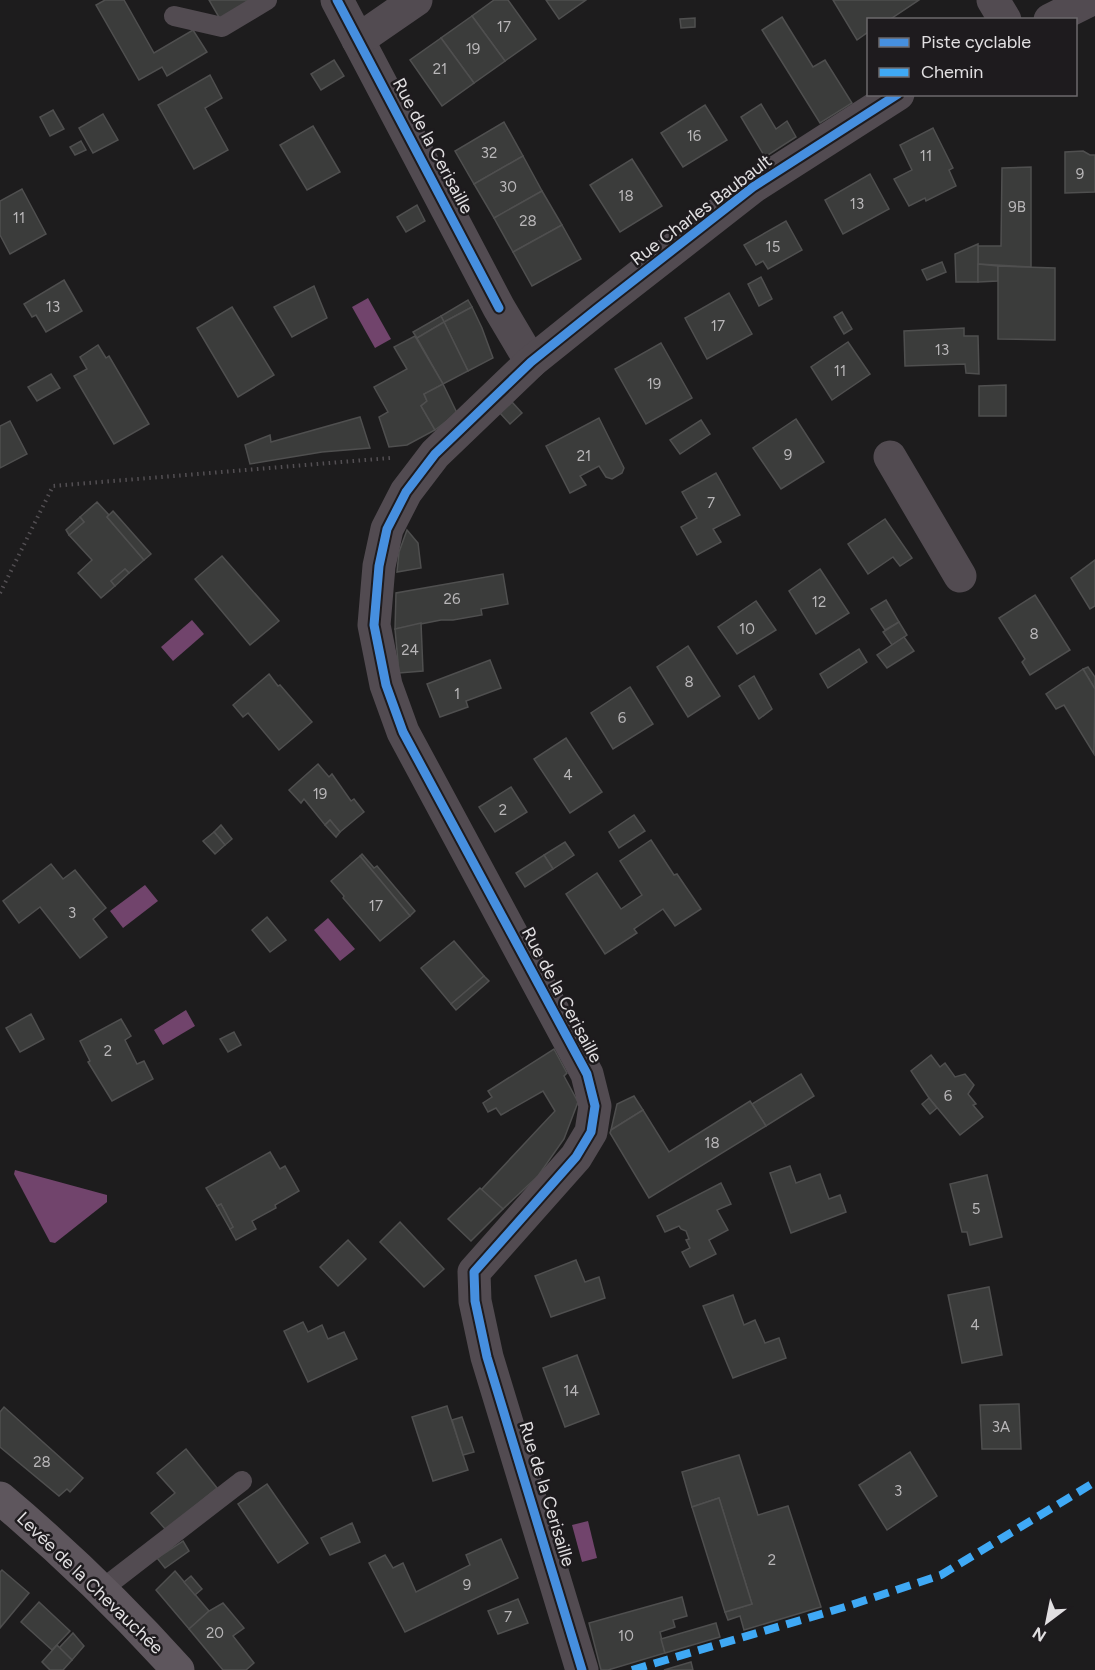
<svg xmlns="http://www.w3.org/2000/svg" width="1095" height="1670" viewBox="0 0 1095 1670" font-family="Figtree,sans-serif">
<rect width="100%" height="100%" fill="#1d1c1d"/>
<g fill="#71446c">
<path d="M368 298 391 339 375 348 352 307Z"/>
<path d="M192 620 204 634 173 661 161 647Z"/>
<path d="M145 885 158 901 123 928 110 911Z"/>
<path d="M328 918 355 949 340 961 314 930Z"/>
<path d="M186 1010 195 1026 163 1045 154 1030Z"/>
<path d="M15 1170 107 1195V1202L55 1243 50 1242 14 1174Z"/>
<path d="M588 1521 597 1558 582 1562 572 1525Z"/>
</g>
<g fill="#3b3c3b" stroke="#4f4f4f" stroke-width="1.5">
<path d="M105 0H124L154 53 193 30 207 52 167 76 162 67 139 80 96 5Z"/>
<path d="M209 0H250L220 19Z"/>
<path d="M494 0H508L536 39 505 61 472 16Z"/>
<path d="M546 0H586L559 19Z"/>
<path d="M833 0H919L889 20H868V32L857 40Z"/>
<path d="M472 16 505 61 474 83 441 38Z"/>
<path d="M782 17 813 67 825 60 852 103 820 123 762 30Z"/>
<path d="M695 18V27L681 28 680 19Z"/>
<path d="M441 38 474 83 442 106 410 60Z"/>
<path d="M334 60 344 76 321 90 311 74Z"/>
<path d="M210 75 222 98 205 108 228 150 194 169 158 105Z"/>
<path d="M761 104 776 129 787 121 796 137 765 157 741 117Z"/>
<path d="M705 105 727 140 683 167 661 133Z"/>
<path d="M53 110 64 129 50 136 40 117Z"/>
<path d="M103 114 118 140 93 153 79 128Z"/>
<path d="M504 122 523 156 474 184 455 151Z"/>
<path d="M313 126 340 172 307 190 280 145Z"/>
<path d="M933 128 953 168 949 170 956 186 926 201 925 198 909 206 894 179 912 170 900 145Z"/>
<path d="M81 141 86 150 75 155 70 147Z"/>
<path d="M1083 151 1090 155H1095V192L1065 193V152Z"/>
<path d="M523 156 542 191 494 218 474 184Z"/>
<path d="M632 159 662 206 620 232 590 185Z"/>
<path d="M1031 167V267L978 264V246H1001L1002 168Z"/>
<path d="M870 174 889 209 843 234 825 200Z"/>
<path d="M22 189 46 234 10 254 0 235V201Z"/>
<path d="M542 191 562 225 513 252 494 218Z"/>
<path d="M417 205 425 221 406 232 397 217Z"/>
<path d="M786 221 802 250 768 269 763 261 756 265 744 245Z"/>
<path d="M562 225 581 259 532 286 513 252Z"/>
<path d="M978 244V282H956L955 254Z"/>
<path d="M942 262 946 272 927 280 922 270Z"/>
<path d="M978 264 998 266V281L978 282Z"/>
<path d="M998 266 1055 268V340L998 339Z"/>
<path d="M761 277 772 299 759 306 748 284Z"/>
<path d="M64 280 82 311 46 332 36 315 32 317 24 304Z"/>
<path d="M314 286 327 318 292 337 274 307Z"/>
<path d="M729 293 752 334 707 359 685 318Z"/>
<path d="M468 300 472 307 444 322 441 316Z"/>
<path d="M232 307 274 375 238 397 197 328Z"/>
<path d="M472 307 482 328 493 358 468 371 444 322Z"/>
<path d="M842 312 852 329 844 334 834 317Z"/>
<path d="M441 316 444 322 417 338 413 332Z"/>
<path d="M444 322 468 371 443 384 417 338Z"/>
<path d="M964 328V336H978L979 374 966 373 965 364 905 366 904 331Z"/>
<path d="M415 336 443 384 424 394 427 401 421 406 435 430 407 445 389 447 379 417 388 412 374 387 407 369 394 347Z"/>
<path d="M848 342 870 374 832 400 811 367Z"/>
<path d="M661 343 692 398 646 424 615 369Z"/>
<path d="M98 345 106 358 109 356 149 424 114 444 74 376 87 369 80 357Z"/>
<path d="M51 374 60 388 37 401 28 387Z"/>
<path d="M443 384 457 413 435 430 421 406 427 401 424 394Z"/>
<path d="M1006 385V416H979V386Z"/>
<path d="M512 402 522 413 510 424 500 413Z"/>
<path d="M360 417 370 448 322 452 250 464 245 445 270 435 271 442Z"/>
<path d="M599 418 624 468 622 473 612 479 606 477 599 466 580 476 586 485 570 493 546 446Z"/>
<path d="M796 419 824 462 781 489 753 448Z"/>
<path d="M701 420 710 434 680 454 670 440Z"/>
<path d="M10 421 27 454 0 468V426Z"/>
<path d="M716 473 740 515 713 529 721 542 697 555 681 527 697 518 682 492Z"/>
<path d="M97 502 109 515 107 517 144 560 129 573 125 569 111 581 115 586 101 598 78 573 92 560 69 535 84 522 80 517Z"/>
<path d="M113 511 151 554 144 560 107 517Z"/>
<path d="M80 517 84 522 69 535 66 530Z"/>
<path d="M885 519 912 558 900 566 893 557 868 574 848 544Z"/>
<path d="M407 530 418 543 421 568 397 572 399 552Z"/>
<path d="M222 556 279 621 250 645 195 579Z"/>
<path d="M1095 560V606L1090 609 1071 578Z"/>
<path d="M125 569 129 573 115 586 111 581Z"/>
<path d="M820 569 849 613 816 634 789 591Z"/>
<path d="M503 574 508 604 481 609 482 615 453 620H441L395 629 396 593Z"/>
<path d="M1035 595 1070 650 1030 675 1022 662 1025 659 999 618Z"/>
<path d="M886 600 899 622 885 630 871 609Z"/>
<path d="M756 601 776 630 737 654 718 627Z"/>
<path d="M899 622 907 635 892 645 883 632Z"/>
<path d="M421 623 423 671 399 673 395 629Z"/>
<path d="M904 637 914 651 887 668 877 655Z"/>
<path d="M688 646 720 696 688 717 657 667Z"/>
<path d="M859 649 867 662 828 688 820 674Z"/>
<path d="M490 660 501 688 466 701 468 707 440 717 427 684Z"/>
<path d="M1088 667 1095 677V689L1083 669Z"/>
<path d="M1083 669 1095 689 1094 754 1064 705 1056 709 1046 694Z"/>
<path d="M269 674 278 686 280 685 312 722 279 750 248 713 243 717 233 705Z"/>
<path d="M754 676 772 709 759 719 739 686Z"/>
<path d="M630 687 653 724 613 749 591 713Z"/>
<path d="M566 738 602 792 570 813 534 759Z"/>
<path d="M318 764 329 777 332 774 351 801 354 799 364 812 340 832 330 820 325 825 304 799 301 803 289 790Z"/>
<path d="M511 787 527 812 495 832 479 807Z"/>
<path d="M634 815 645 831 619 848 609 832Z"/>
<path d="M330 820 340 832 336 837 325 825Z"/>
<path d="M221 825 232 839 225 845 214 832Z"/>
<path d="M214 832 225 845 215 854 203 841Z"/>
<path d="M651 840 674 875 677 874 701 909 675 926 663 909 634 929 637 933 605 954 566 894 597 873 621 909 642 895 620 861Z"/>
<path d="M565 842 574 855 553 869 544 855Z"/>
<path d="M362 854 374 868 377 866 415 911 410 916 360 856Z"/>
<path d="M544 855 553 869 525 887 516 873Z"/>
<path d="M360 856 410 916 380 941 343 898 344 896 331 881Z"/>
<path d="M51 864 63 879 75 870 106 908 93 919 107 937 80 958 40 907 19 923 3 901Z"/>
<path d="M267 917 286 940 270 952 252 930Z"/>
<path d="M454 941 484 976 451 1004 421 968Z"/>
<path d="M484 976 489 981 456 1010 451 1004Z"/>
<path d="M31 1014 44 1039 20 1052 6 1028Z"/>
<path d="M121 1019 131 1036 125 1040 137 1064 144 1061 153 1079 112 1101 88 1062 90 1061 80 1041Z"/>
<path d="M234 1032 241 1045 228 1052 220 1039Z"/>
<path d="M554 1049 567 1073 564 1076 578 1102 564 1139 538 1176 503 1209 481 1190 555 1111 543 1091 501 1115 496 1108 488 1112 483 1103 492 1097 488 1091Z"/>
<path d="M931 1055 940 1067 945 1063 955 1077 965 1074 974 1085 968 1094 976 1104 973 1105 983 1117 960 1135 929 1098 911 1071Z"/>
<path d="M801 1074 814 1096 766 1126 752 1104Z"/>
<path d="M634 1096 643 1110 611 1130 617 1104Z"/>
<path d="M929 1098 937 1108 930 1114 922 1104Z"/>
<path d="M750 1101 766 1126 649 1198 610 1133 611 1130 643 1110 669 1152Z"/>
<path d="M270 1152 280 1169 285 1166 299 1191 275 1205 276 1208 252 1221 256 1229 236 1240 230 1229 233 1227 221 1204 217 1206 206 1188Z"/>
<path d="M790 1166 796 1183 820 1174 829 1199 840 1195 846 1212 791 1233 770 1173Z"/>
<path d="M987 1175 1002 1237 970 1245 967 1232H962L950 1184Z"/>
<path d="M721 1183 731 1204 717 1210 728 1230 709 1240 716 1254 690 1267 682 1252 690 1248 686 1240 689 1239 686 1231 681 1229 679 1226 665 1232 657 1216Z"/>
<path d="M480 1188 503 1209 471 1241 448 1219Z"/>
<path d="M221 1204 233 1227 230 1229 217 1206Z"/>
<path d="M400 1222 444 1269 424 1287 380 1242Z"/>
<path d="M348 1240 366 1259 338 1286 320 1267Z"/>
<path d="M576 1260 585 1282 599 1277 605 1298 551 1317 535 1276Z"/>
<path d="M989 1287 1002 1355 962 1363 948 1295Z"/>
<path d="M733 1295 744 1325 755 1320 765 1343 779 1338 786 1358 733 1378 703 1306Z"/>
<path d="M303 1322 308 1332 322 1325 328 1339 344 1332 357 1359 308 1382 284 1331Z"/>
<path d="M577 1355 599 1414 565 1427 543 1368Z"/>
<path d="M1019 1404 1021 1449H982L980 1405Z"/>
<path d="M447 1406 468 1470 433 1481 412 1417Z"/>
<path d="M4 1407 83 1478 70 1492 67 1489 59 1496 0 1447V1412Z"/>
<path d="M462 1417 474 1452 463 1455 452 1420Z"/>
<path d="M186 1449 217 1488 166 1530 151 1513 175 1493 157 1473Z"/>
<path d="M910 1452 937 1496 887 1530 859 1485Z"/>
<path d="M739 1455 758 1515 788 1506 821 1607 744 1630 740 1616 728 1620 725 1612 752 1604 719 1498 692 1507 682 1472Z"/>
<path d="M267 1484 308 1543 278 1563 238 1504Z"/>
<path d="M719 1498 752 1604 725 1612 692 1507Z"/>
<path d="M352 1523 360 1542 330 1555 321 1538Z"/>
<path d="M501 1539 518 1578 405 1632 369 1563 385 1555 393 1568 403 1563 416 1592 470 1565 466 1555Z"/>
<path d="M183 1541 189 1551 165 1568 157 1558Z"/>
<path d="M2 1570 29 1593 0 1628V1572Z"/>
<path d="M175 1571 209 1611 189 1629 156 1590Z"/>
<path d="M191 1576 202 1589 195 1595 184 1582Z"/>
<path d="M682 1597 687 1616 673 1620 675 1627 660 1632 665 1653 608 1670H601L589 1623Z"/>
<path d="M518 1599 528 1623 498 1634 488 1611Z"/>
<path d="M39 1602 70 1631 52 1650 21 1622Z"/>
<path d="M223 1603 244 1628 233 1636 254 1663 246 1670H223L189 1629 209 1611Z"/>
<path d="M716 1623 720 1637 665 1653 661 1639Z"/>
<path d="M73 1633 84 1646 72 1660 59 1648Z"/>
<path d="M57 1645 72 1660 63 1670H50L42 1662Z"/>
<path d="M691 1662 693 1670H664Z"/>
</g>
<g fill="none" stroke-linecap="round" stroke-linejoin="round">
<path stroke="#534f53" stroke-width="4" stroke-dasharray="1.5 4.5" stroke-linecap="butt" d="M0 593 53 486 390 458"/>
<g stroke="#524b51" stroke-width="20">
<path d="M174 16 222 27 267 0"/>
<path d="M101 1590 242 1481"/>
</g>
<g stroke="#524b51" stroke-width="33">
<path d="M337 0 499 308 531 362"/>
<path d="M993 0 1005 20"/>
<path d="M1050 20 1090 0"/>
<path d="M358 40 416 0"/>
<path d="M890 457 960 576"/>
<path d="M582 1670 487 1357 475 1301 474 1272 576 1157 591 1132 595 1106 587 1074 403 732 386 685 374 625 379 566 387 529 406 492 435 454 531 362 597 309 753 187 898 94"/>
</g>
<path stroke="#5e565d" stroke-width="33" d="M0 1498C63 1551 123 1609 178 1670"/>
<path stroke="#3fa9f5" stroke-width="8" stroke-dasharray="15 8" stroke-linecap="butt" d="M632 1670 845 1607 941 1575 1095 1482"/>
<defs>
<g id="cycleway">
<path d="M337 0 499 308"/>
<path d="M582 1670 487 1357 475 1301 474 1272 576 1157 591 1132 595 1106 587 1074 403 732 386 685 374 625 379 566 387 529 406 492 435 454 531 362 597 309 753 187 898 94"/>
</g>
</defs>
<use href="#cycleway" stroke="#1e1b1e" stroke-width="13"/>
<use href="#cycleway" stroke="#468fdf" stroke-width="9"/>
</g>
<g text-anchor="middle" stroke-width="5" stroke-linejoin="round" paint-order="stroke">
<g font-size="15" fill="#b8b6b8">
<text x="504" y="32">17</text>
<text x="473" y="54">19</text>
<text x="440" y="74">21</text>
<text x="694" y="141">16</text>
<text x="489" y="158">32</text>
<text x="926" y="161">11</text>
<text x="1080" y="179">9</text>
<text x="508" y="192">30</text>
<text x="626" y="201">18</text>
<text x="857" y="209">13</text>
<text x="1017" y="212">9B</text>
<text x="19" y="223">11</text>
<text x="528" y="226">28</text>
<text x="773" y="252">15</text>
<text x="53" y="312">13</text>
<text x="718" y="331">17</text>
<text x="942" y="355">13</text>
<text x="840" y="376">11</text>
<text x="654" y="389">19</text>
<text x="788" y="460">9</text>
<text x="584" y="461">21</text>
<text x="711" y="508">7</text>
<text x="452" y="604">26</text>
<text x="819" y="607">12</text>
<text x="747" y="634">10</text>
<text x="1034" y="639">8</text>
<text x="410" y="655">24</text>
<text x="689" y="687">8</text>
<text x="457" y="699">1</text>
<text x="622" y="723">6</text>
<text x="568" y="780">4</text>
<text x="320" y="799">19</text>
<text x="503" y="815">2</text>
<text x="376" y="911">17</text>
<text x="72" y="918">3</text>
<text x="108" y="1056">2</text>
<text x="948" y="1101">6</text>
<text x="712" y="1148">18</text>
<text x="976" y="1214">5</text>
<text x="975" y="1330">4</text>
<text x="571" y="1396">14</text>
<text x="1001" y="1432">3A</text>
<text x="42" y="1467">28</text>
<text x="898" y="1496">3</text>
<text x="772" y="1565">2</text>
<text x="467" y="1590">9</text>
<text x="508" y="1622">7</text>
<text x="215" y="1638">20</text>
<text x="626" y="1641">10</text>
</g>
<g font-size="18" fill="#e1dfe1" stroke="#1e1b1e">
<text transform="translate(433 146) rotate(62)" y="6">Rue de la Cerisaille</text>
<text transform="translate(701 210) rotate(-37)" y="6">Rue Charles Baubault</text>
<text transform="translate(562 995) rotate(62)" y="6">Rue de la Cerisaille</text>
<text transform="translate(547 1494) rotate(73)" y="6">Rue de la Cerisaille</text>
<text transform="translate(90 1583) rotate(44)" y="6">Levée de la Chevauchée</text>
</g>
</g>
<rect x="867" y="18" width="210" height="78" fill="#1e1b1e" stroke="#6c696c" stroke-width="1.5"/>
<rect x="879" y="38" width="30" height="9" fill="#468fdf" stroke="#6c696c" stroke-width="1.5"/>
<text x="921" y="48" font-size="18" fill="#e1dfe1">Piste cyclable</text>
<rect x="879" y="68" width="30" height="9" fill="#3fa9f5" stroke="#6c696c" stroke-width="1.5"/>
<text x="921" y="78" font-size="18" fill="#e1dfe1">Chemin</text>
<g transform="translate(1047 1622) rotate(212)" stroke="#1e1b1e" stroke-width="4.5" paint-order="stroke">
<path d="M0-4.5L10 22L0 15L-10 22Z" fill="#e1dfe1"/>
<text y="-9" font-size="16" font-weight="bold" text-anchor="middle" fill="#e1dfe1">N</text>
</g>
</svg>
